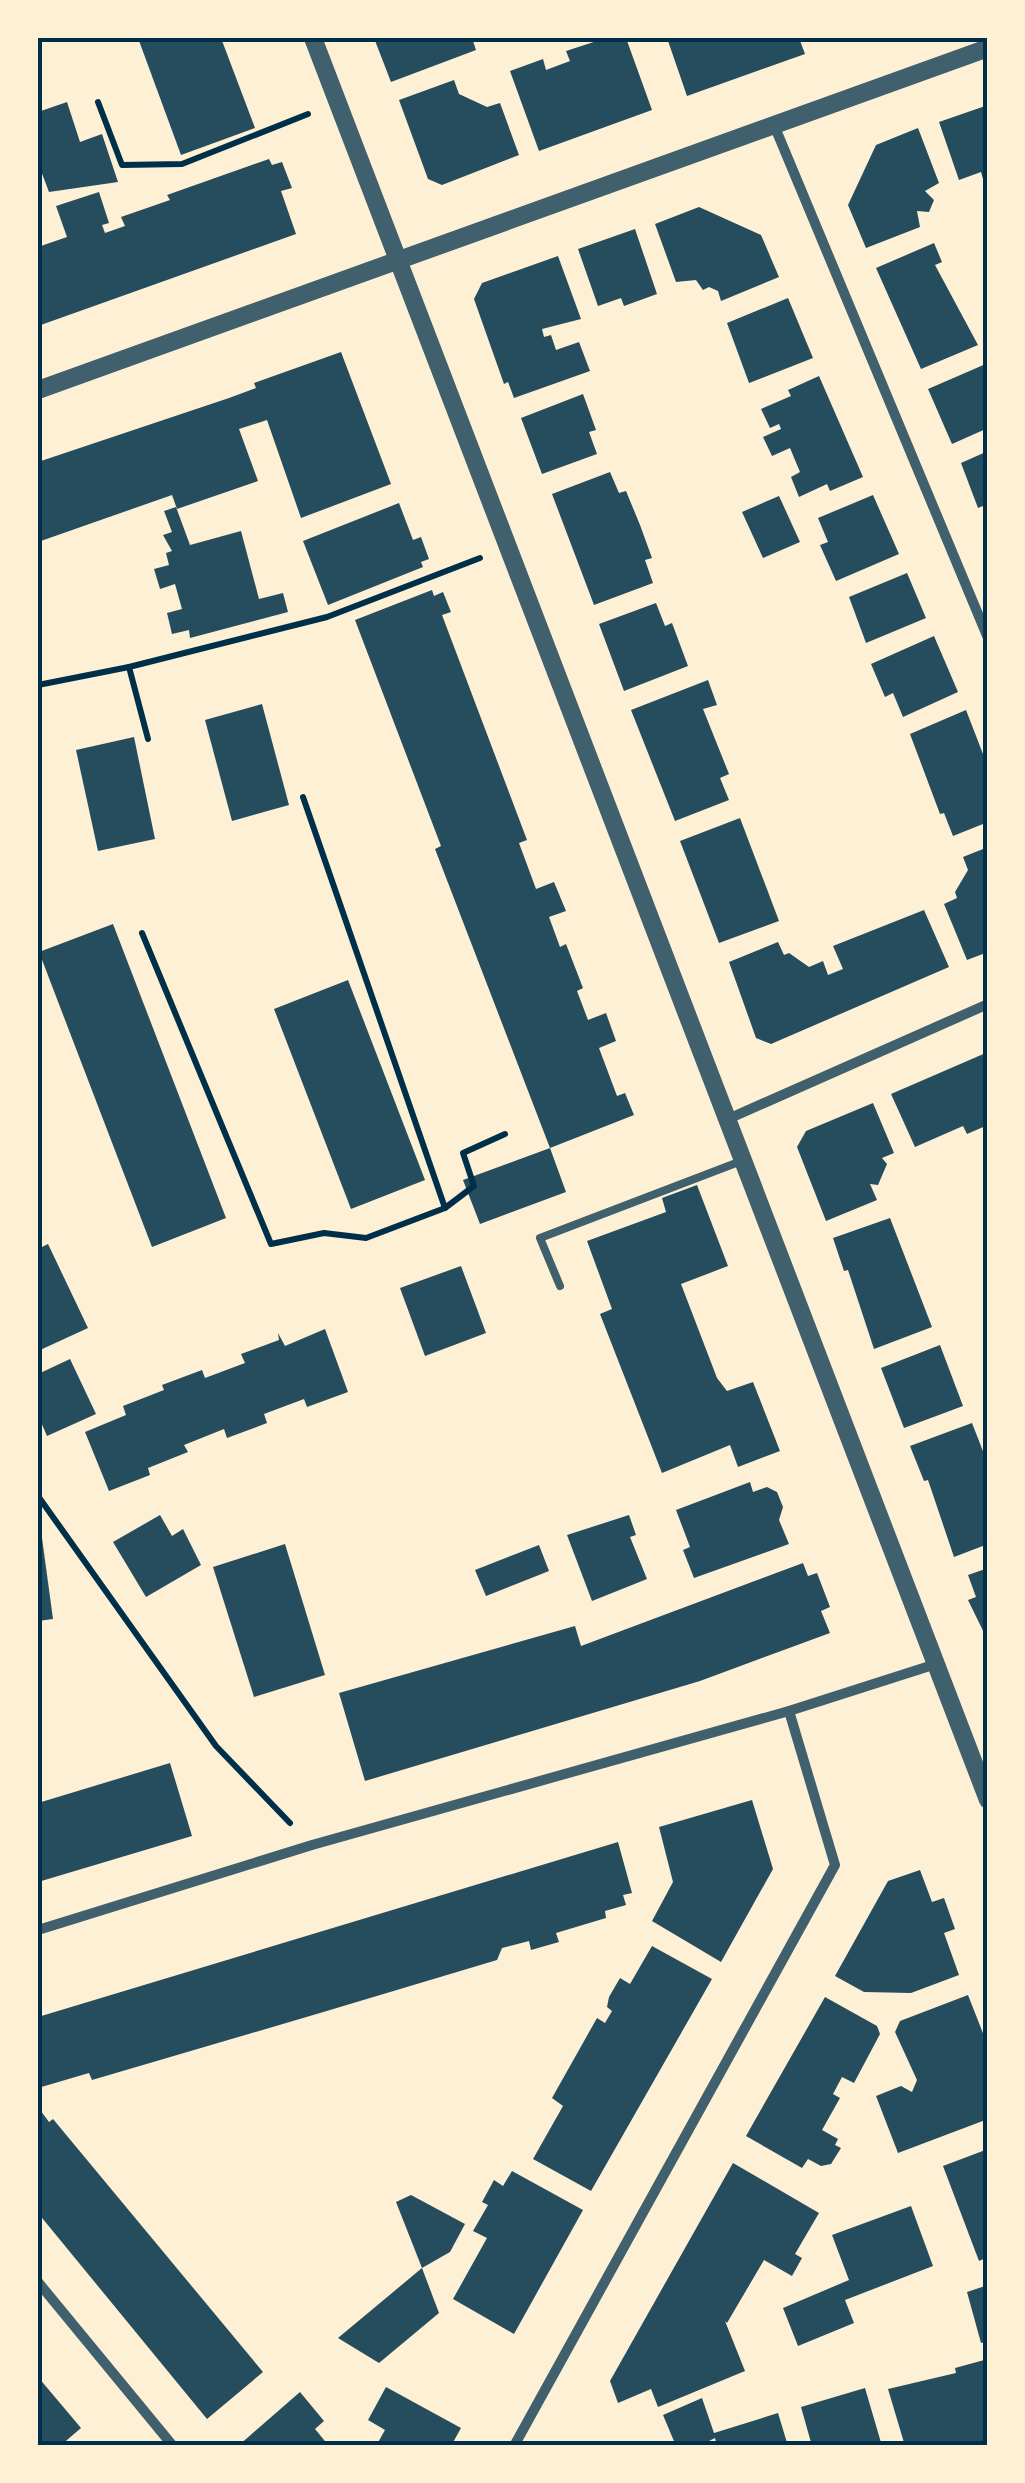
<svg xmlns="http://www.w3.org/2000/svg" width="1025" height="2483" viewBox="0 0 1025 2483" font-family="'DM Sans',sans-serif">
<rect width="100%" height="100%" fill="#fdf0d5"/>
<g fill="#264d5e">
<path d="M138 38H221L255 128 181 155Z"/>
<path d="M374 38H472L476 50 391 82Z"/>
<path d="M606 38H626L652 110 539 151 510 71 543 59 546 70 570 61 566 51Z"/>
<path d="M667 38H799L805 54 687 96Z"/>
<path d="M454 80 459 94 487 107 500 103 519 155 442 185 428 179 399 100Z"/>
<path d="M67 102 80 142 102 134 118 182 49 192 38 163V112Z"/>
<path d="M988 105V177L983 179 981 172 959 180 939 122Z"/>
<path d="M918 128 939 183 925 191 934 200 929 212 917 211 920 227 866 248 848 205 876 145Z"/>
<path d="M269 159 272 165 282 162 292 188 281 191 296 234 38 326V247L67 237 56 206 99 192 109 223 102 225 105 233 125 226 121 217 170 200 167 195Z"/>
<path d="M699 207 761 235 779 277 721 301 718 291 709 287 703 290 696 280 676 282 655 224Z"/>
<path d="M635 229 657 294 624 306 621 298 598 306 578 249Z"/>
<path d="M934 243 942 262 935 265 978 345 921 369 876 268Z"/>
<path d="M558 256 581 319 542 329 544 337 551 335 556 350 579 342 590 371 514 398 508 382 504 384 474 299 482 283Z"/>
<path d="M788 298 813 358 749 383 727 323Z"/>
<path d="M341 352 391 484 301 518 267 420 239 429 258 481 177 509 172 495 38 542V462L229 398 256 388 254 383Z"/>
<path d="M988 363V428L952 444 928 389Z"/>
<path d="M819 376 863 477 830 491 827 484 799 497 791 477 800 472 790 448 772 456 763 437 781 429 779 424 770 428 761 409 791 396 788 390Z"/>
<path d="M583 394 596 430 589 432 597 454 542 474 521 418Z"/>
<path d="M988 451V504L978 508 961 463Z"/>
<path d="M610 472 619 493 626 491 640 525 652 558 645 560 653 583 594 605 552 494Z"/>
<path d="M873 495 899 554 836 581 820 545 828 542 818 518Z"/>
<path d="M779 496 800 542 763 558 742 512Z"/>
<path d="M399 503 413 540 421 537 429 559 421 562 423 567 328 605 303 541Z"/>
<path d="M176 507 190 545 241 531 259 599 283 593 288 612 190 638 189 630 172 634 167 613 182 609 175 584 160 589 154 569 169 565 166 553 172 551 163 535 172 532 164 511Z"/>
<path d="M907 573 926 618 866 643 849 597Z"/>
<path d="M432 590 434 596 443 592 451 612 442 615 527 840 519 843 536 889 554 882 566 911 549 917 560 947 566 944 583 988 577 991 588 1020 606 1013 616 1041 599 1048 617 1096 625 1093 634 1115 550 1148 566 1192 480 1224 463 1180 550 1148 435 849 441 846 355 620Z"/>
<path d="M656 603 665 626 672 623 688 666 624 691 599 624Z"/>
<path d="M934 636 958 692 903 717 893 693 885 697 871 664Z"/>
<path d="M708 680 717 705 703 709 729 774 720 778 729 800 675 821 631 710Z"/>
<path d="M262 704 289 805 232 821 205 720Z"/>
<path d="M966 710 988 767V822L953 836 944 813 940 814 910 734Z"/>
<path d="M134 737 155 839 98 851 76 750Z"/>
<path d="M740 818 779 921 719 943 680 841Z"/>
<path d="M988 847V952L967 960 944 904 957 898 955 892 968 870 963 857Z"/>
<path d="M924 910 949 967 771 1044 756 1038 729 962 778 942 784 955 789 953 809 967 823 961 828 975 843 969 833 946Z"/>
<path d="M113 924 226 1218 152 1247 39 952Z"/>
<path d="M348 980 425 1180 351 1209 274 1009Z"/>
<path d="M988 1052V1125L967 1134 963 1126 915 1147 891 1094Z"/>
<path d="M873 1103 894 1153 882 1158 887 1164 878 1185 870 1184 877 1200 826 1221 797 1147 806 1131Z"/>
<path d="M697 1185 728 1266 681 1284 717 1378 727 1391 753 1382 780 1451 738 1467 730 1445 662 1473 600 1314 612 1309 587 1241 666 1212 662 1198Z"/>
<path d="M890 1218 932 1327 874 1349 848 1270 844 1271 833 1238Z"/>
<path d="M48 1244 88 1328 38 1351V1249Z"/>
<path d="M461 1266 486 1333 425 1356 400 1288Z"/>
<path d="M325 1329 348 1392 307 1407 304 1399 264 1414 267 1423 227 1438 224 1429 184 1445 188 1452 148 1468 150 1475 109 1491 85 1432 126 1415 123 1406 164 1390 162 1385 202 1370 205 1378 245 1363 241 1354 279 1340 278 1333 285 1346Z"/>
<path d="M940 1345 963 1406 904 1428 881 1368Z"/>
<path d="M70 1359 96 1414 47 1436 38 1415V1374Z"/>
<path d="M972 1423 988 1464V1544L954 1557 928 1480 924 1481 910 1446Z"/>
<path d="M750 1482 753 1492 767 1487 777 1492 783 1507 779 1520 789 1544 694 1578 683 1550 690 1547 676 1510Z"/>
<path d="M160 1515 172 1536 183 1529 201 1565 146 1597 113 1542Z"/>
<path d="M629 1515 636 1535 630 1537 647 1579 592 1601 567 1535Z"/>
<path d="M42 1538 53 1619 38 1621V1539Z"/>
<path d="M285 1544 325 1675 254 1697 213 1567Z"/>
<path d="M539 1545 549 1571 486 1596 475 1570Z"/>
<path d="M803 1563 808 1576 817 1573 830 1607 821 1611 830 1633 700 1681 365 1781 339 1693 575 1626 581 1646Z"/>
<path d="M988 1568V1641L968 1600 976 1597 968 1575Z"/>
<path d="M170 1763 192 1836 38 1882V1803Z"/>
<path d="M752 1800 773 1869 721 1962 652 1921 673 1882 659 1827Z"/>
<path d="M618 1842 632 1893 623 1895 626 1905 605 1911 606 1918 556 1933 559 1942 531 1950 529 1941 502 1948 497 1960 320 2013 92 2080 89 2073 38 2088V2017Z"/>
<path d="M920 1870 932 1902 944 1898 955 1929 944 1933 959 1975 911 1993 864 1992 835 1976 888 1881Z"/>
<path d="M652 1946 712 1979 591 2191 533 2159 563 2106 552 2098 597 2018 605 2023 612 2011 607 2007 609 1997 620 1978 630 1984Z"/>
<path d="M968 1995 988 2046V2119L898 2153 876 2096 901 2086 912 2092 917 2080 895 2032 900 2021Z"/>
<path d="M825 1997 877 2026 880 2034 854 2083 842 2077 833 2094 840 2098 822 2130 838 2139 835 2145 841 2148 831 2164 821 2166 808 2159 802 2168 746 2136Z"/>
<path d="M38 2107 49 2122 53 2119 263 2372 207 2419 38 2213Z"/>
<path d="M988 2149V2257L979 2261 943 2166Z"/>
<path d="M733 2163 819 2213 795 2254 802 2258 792 2276 764 2260 727 2323 725 2321 745 2371 658 2407 651 2389 618 2403 610 2381Z"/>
<path d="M512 2171 583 2210 514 2334 453 2299 487 2238 473 2231 488 2205 482 2202 494 2180 503 2186Z"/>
<path d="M411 2195 465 2224 450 2252 422 2268 396 2202Z"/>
<path d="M911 2206 933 2266 845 2300 854 2323 798 2346 783 2308 849 2280 832 2235Z"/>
<path d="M422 2268 439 2313 379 2363 338 2338Z"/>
<path d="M988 2285V2341L981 2343 967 2292Z"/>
<path d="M988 2359V2446H905L888 2389 956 2373 955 2368Z"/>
<path d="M38 2377 81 2428 60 2446H38Z"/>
<path d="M386 2387 461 2428 451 2446H376L385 2430 368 2420Z"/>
<path d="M865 2388 882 2446H812L801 2407Z"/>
<path d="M300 2392 324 2421 315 2429 329 2446H238Z"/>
<path d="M702 2398 714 2433 778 2413 788 2446H717L715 2438 699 2446H676L663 2415Z"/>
</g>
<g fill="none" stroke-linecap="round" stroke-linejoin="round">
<g stroke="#003049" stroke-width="6">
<path d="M98 102 122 165 182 164 308 114"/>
<path d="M38 685 129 667"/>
<path d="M148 739 129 667 327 617 480 558"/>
<path d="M303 797 445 1208"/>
<path d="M142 933 271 1244 324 1233 366 1238 445 1208 474 1186 463 1153 505 1134"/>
<path d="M38 1496 216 1746 290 1823"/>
</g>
<path stroke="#3f606c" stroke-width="8" d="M560 1286 540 1238 744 1160"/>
<g stroke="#3f606c" stroke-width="10">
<path d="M774 125 988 638"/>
<path d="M728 1119 988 1004"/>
<path d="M38 1930 312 1845 789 1711 936 1664"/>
<path d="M38 2282 173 2446"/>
<path d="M514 2446 835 1865 789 1711"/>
</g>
<g stroke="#3f606c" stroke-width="18">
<path d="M313 38 988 1800"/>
<path d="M38 390 988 48"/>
</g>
</g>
<rect width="1025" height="2483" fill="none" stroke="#fdf0d5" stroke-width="80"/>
<rect x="40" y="40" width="945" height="2403" fill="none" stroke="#003049" stroke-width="4"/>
</svg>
